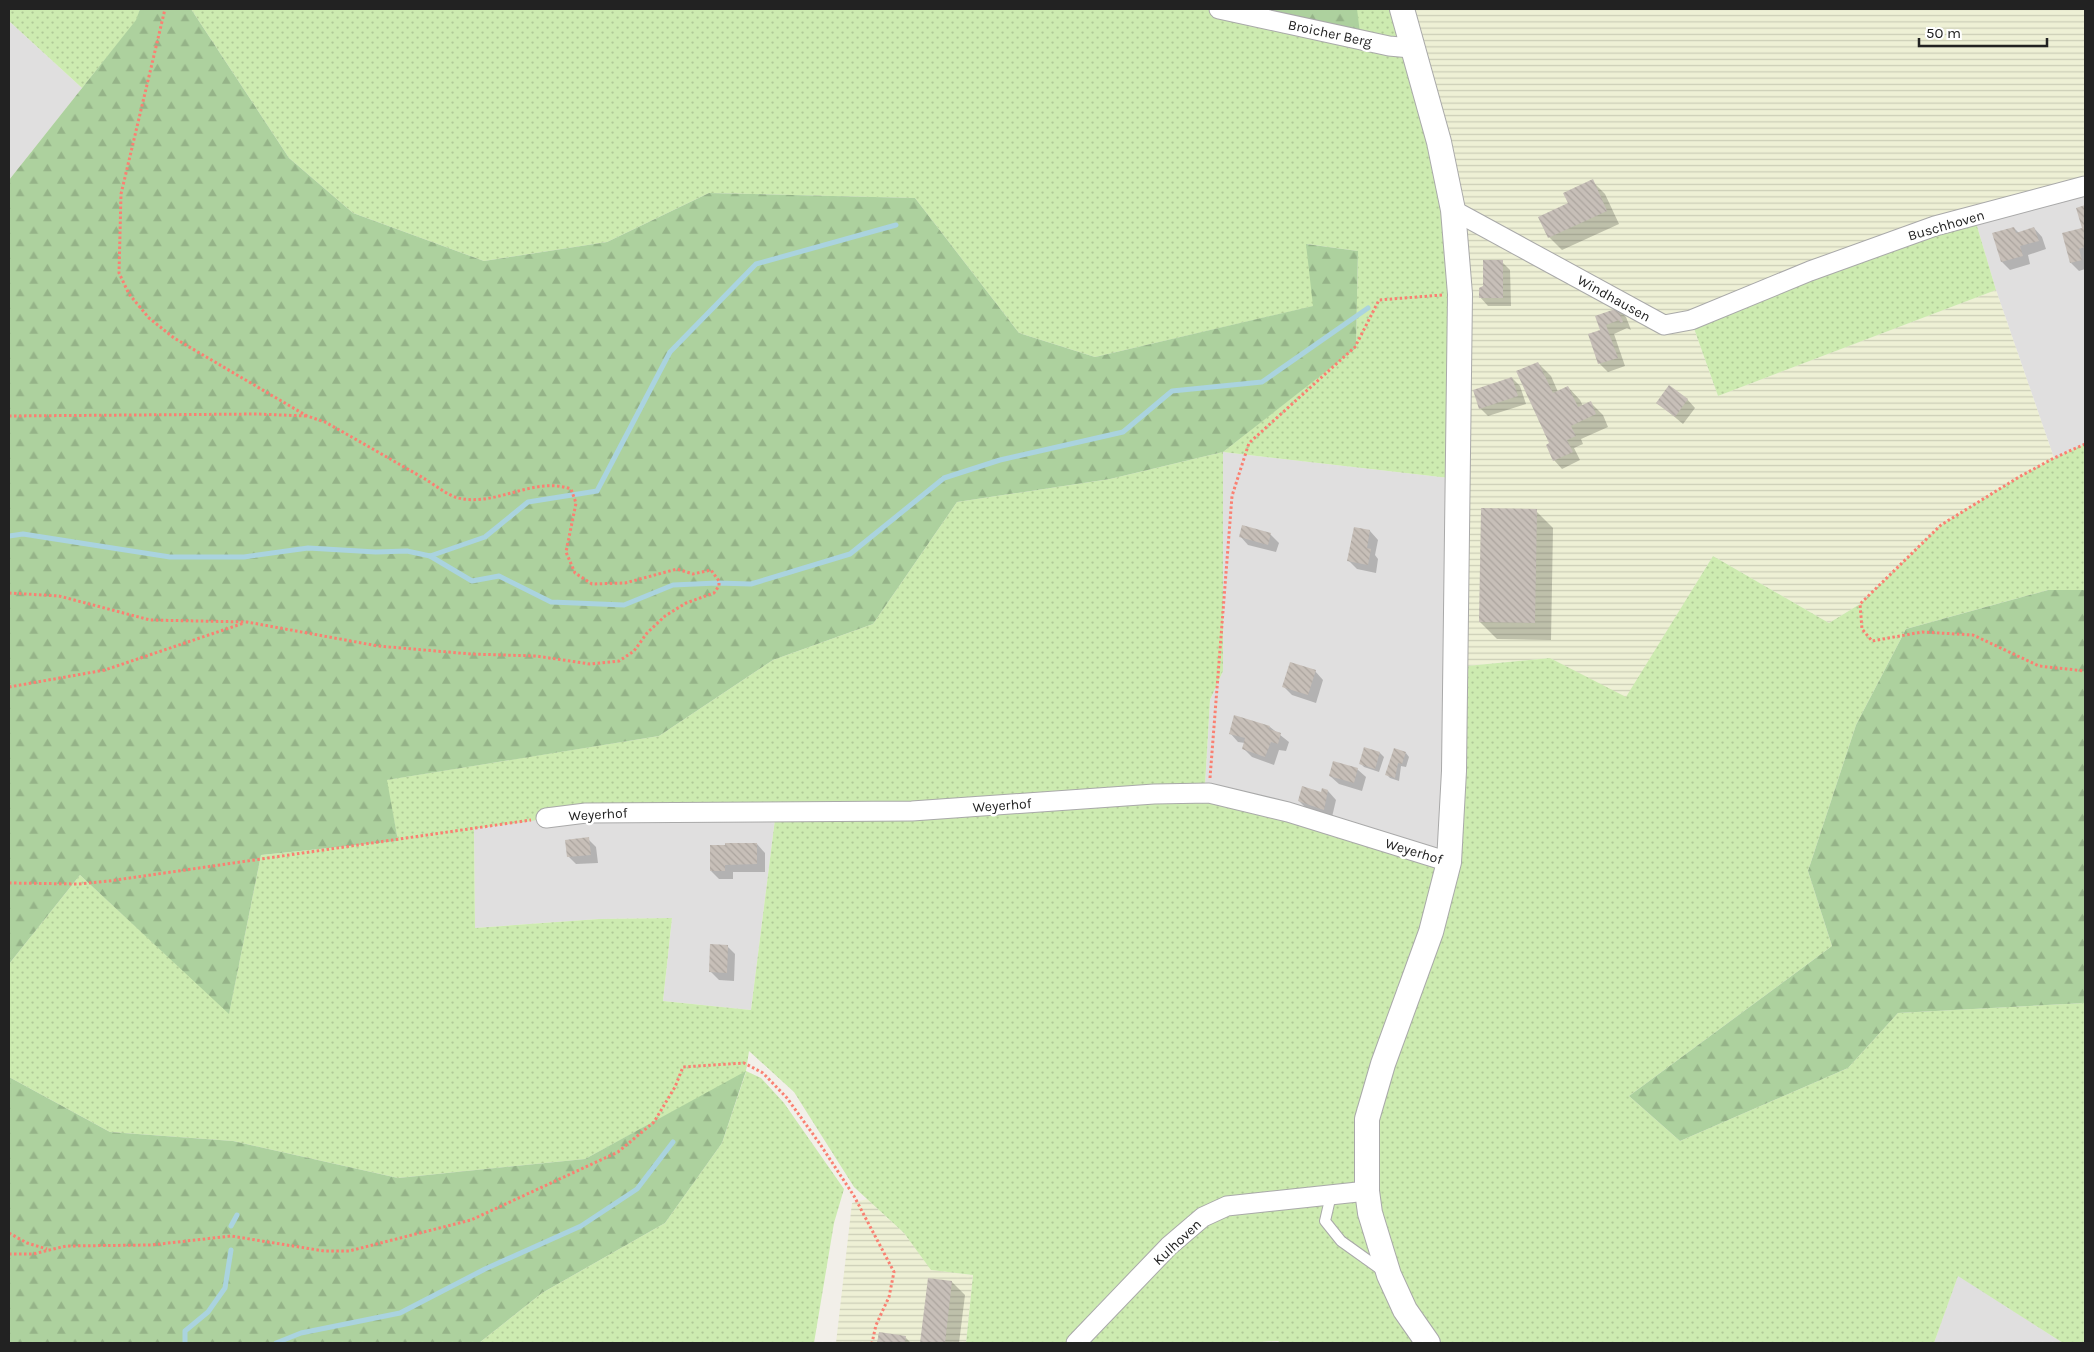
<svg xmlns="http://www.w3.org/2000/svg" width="2094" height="1352" viewBox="0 0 2094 1352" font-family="Karla,sans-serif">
<defs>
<pattern id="farmland-rules" width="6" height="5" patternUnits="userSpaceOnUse" patternTransform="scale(1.25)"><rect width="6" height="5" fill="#eef0d5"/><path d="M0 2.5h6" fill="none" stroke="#ccceb7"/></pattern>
<pattern id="grass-dots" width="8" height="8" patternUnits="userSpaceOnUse" patternTransform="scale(1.25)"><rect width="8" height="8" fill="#cdebb0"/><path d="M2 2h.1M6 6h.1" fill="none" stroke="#b0c997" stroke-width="1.8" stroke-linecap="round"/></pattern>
<pattern id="forest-firs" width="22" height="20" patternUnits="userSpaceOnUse" patternTransform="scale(1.25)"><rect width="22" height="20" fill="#add19e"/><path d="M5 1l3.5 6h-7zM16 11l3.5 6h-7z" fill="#95b388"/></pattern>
<pattern id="building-back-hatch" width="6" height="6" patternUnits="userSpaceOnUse" patternTransform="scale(1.25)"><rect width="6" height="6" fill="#c7bfb8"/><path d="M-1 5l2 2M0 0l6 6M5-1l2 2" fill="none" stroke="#aba49e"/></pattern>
</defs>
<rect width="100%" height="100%" fill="#f2efe9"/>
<g fill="#e0dfdf">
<path d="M9 21 82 88 9 180Z"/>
<path d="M2085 186V444L2054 458 1996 290 1974 216Z"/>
<path d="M1223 452 1458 479 1449 862 1205 785 1210 700 1223 671Z"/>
<path d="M776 811 751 1010 663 1001 672 918 599 919 475 928 474 829 546 818Z"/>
<path d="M1958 1275 2063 1343H1934Z"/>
</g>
<g fill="url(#farmland-rules)">
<path d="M1402 9H2085V186L1691 320 1718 396 1996 290 2054 458 2019 477 1860 604 1829 623 1713 556 1626 698 1550 658 1456 667 1460 294Z"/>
<path d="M867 1199 904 1233 932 1270 973 1275 966 1343H836L852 1203Z"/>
</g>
<g fill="url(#grass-dots)" fill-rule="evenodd">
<path d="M9 9H140L137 20 82 88 9 21Z"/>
<path d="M191 9H1402C1418 76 1443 142 1453 210 1465 299 1459 390 1458 479L1223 452V671L1210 700 1205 785 1288 812 1449 862 1431 932 1413 984 1437 927 1456 847V667L1550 658 1626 697 1713 556 1829 623 1860 604 1941 525 2019 477 2054 458 2085 444V590H2048L1906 629 1856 725 1808 871 1832 946 1629 1096 1680 1141 1848 1068 1898 1013 2085 1003V1343H2063L1958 1276 1934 1343H1281L1278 1341 1242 1343H966L973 1275 931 1270 904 1233 854 1187 794 1092 749 1051 746 1071 761 1078 784 1103 844 1189 834 1223 814 1343H479L542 1293 665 1223 722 1143 746 1072 585 1159 398 1178 233 1141 110 1132 9 1077V964L80 875 229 1013 261 855 398 841 386 780 659 736 773 660 873 624 957 502 1110 479 1223 452 1356 347 1358 251 1307 244 1314 306 1095 357 1019 333 915 198 709 193 607 242 484 261 353 213 289 158ZM776 811 751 1010 663 1001 672 918 599 919 475 928 474 829 586 813ZM1167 1235 1171 1256 1117 1311 1097 1306Z"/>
<path d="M1974 216 1996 290 1718 396 1691 320Z"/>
</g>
<g fill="url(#forest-firs)">
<path d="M140 9H191L289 158 353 213 484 261 607 242 709 193 915 198 1019 333 1095 357 1313 306 1306 244 1358 251 1356 348 1223 452 1110 479 957 502 873 624 773 660 659 736 387 780 398 841 261 855 229 1014 80 875 9 964V180L136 20Z"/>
<path d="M1245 9H1357L1360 33Z"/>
<path d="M2048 590H2085V1003L1898 1013 1848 1068 1680 1141 1629 1096 1832 946 1808 871 1856 725 1906 629Z"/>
<path d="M746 1071 722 1143 665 1223 542 1293 479 1343H9V1077L110 1132 233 1141 398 1178 585 1159Z"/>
</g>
<g fill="#0003">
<path d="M1592 181 1605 194 1619 224 1562 250 1549 237 1570 204Z"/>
<path d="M2085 207V269L2079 271 2071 263 2083 229 2077 209Z"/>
<path d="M2014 228 2019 233 2034 228 2042 237 2046 249 2028 255 2030 264 2010 270 2002 262Z"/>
<path d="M1502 262 1510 270 1511 306H1488L1480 297 1484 287Z"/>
<path d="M1618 309 1626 317 1631 330 1627 328 1614 334 1625 366 1608 372 1599 363 1601 331Z"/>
<path d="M1538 363 1551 376 1558 392 1568 387 1580 400 1583 406 1591 403 1603 415 1608 427 1581 439 1583 444 1574 448 1580 460 1562 469 1554 460Z"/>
<path d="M1512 378 1520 386 1526 404 1488 416 1480 408Z"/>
<path d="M1687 399 1695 408 1683 424 1658 403Z"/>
<path d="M1536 511 1553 528 1551 640 1497 639 1480 622Z"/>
<path d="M1243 527 1271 535 1279 543 1276 552 1248 545 1240 536Z"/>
<path d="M1355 528 1370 531 1378 540 1375 555 1378 559 1376 573 1357 569 1349 561Z"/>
<path d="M1315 671 1323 680 1316 703 1292 695 1284 687Z"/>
<path d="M1270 727 1289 742 1286 751 1279 750 1274 765 1252 757 1244 749 1245 743 1238 742 1230 733Z"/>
<path d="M1365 748 1380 753 1384 757 1379 772 1364 767 1360 763Z"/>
<path d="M1406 753 1409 757 1406 767 1401 766 1399 781 1390 778 1386 774Z"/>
<path d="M1357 769 1366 777 1362 791 1339 784 1330 776Z"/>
<path d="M1328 791 1336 800 1332 817 1307 809 1299 801Z"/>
<path d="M588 839 596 847 598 863 576 864 568 856Z"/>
<path d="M757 844 765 853V872H733V879H719L711 871Z"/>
<path d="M727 946 735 954 734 981 719 980 711 972Z"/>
<path d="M929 1280 952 1282 965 1295 959 1343H922Z"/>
<path d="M880 1334 905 1337 911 1343H878Z"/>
</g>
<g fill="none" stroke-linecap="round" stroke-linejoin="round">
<g stroke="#aad3df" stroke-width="5">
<path d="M9 536 23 534 170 557H244L308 548 376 552 407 551 430 556 485 537 528 502 597 491 670 352 756 264 896 225"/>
<path d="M430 556 472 581 499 576 551 602 624 605 673 585 717 583 751 584 850 554 944 478 1000 460 1123 432 1172 391 1262 382 1368 308"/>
<path d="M231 1226 237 1215"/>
<path d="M185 1343V1331L208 1312 225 1288 231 1250"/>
<path d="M276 1343 301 1333 400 1313 485 1269 581 1226 637 1189 673 1142"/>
</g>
</g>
<g fill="url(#building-back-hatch)">
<path d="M1593 179 1607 211 1548 238 1538 217 1568 203 1563 193Z"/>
<path d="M2085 205V239H2084L2085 247 2079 249 2082 260 2070 263 2062 233 2082 228 2076 208Z"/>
<path d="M2014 227 2016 233 2034 227 2039 241 2020 246 2023 256 2001 262 1992 233Z"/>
<path d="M1483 260H1503V298H1479V288L1483 286Z"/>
<path d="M1618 308 1623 322 1620 323 1619 320 1606 325 1618 358 1598 364 1588 334 1600 330 1595 316Z"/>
<path d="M1538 362 1553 393 1568 386 1578 407 1591 401 1596 414 1571 426 1576 436 1567 440 1573 452 1553 461 1546 445 1549 443 1516 371Z"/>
<path d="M1512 377 1518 396 1479 409 1473 390Z"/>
<path d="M1669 385 1688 399 1675 417 1656 403Z"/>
<path d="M1481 508 1537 509 1535 623 1479 622Z"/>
<path d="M1242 525 1271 533 1268 545 1239 537Z"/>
<path d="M1354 527 1370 530 1367 548 1371 549 1368 565 1347 561Z"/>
<path d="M1290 662 1316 670 1308 695 1282 687Z"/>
<path d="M1234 715 1270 726 1269 729 1281 733 1278 744 1271 742 1265 757 1242 749 1245 738 1229 734Z"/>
<path d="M1364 747 1380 752 1375 769 1359 764Z"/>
<path d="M1394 748 1406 752 1402 764 1398 763 1395 778 1385 775Z"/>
<path d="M1333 761 1358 768 1354 783 1329 776Z"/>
<path d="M1302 786 1321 792 1322 788 1328 790 1324 810 1298 801Z"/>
<path d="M589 837 591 855 567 857 565 840Z"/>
<path d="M725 843H757V864L725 865V871H710V845H725Z"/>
<path d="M710 944 728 945 727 973 709 972Z"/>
<path d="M928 1278 952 1281 945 1343H920Z"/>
<path d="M879 1332 906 1336 905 1343H877Z"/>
</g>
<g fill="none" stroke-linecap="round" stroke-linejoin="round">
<defs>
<path id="service" d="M1331 1195 1325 1221 1341 1241 1383 1271"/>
<g id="minor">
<path d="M1219 9 1389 46 1411 48"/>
<path d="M1453 210 1664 325 1691 320 1810 271 1935 226 2085 186"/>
<path d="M546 818 586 813 912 811 1154 794 1209 793 1288 812 1449 862"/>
<path d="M1076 1343 1169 1246 1203 1217 1227 1206 1367 1191"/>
</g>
<path id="tertiary" d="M1402 9 1439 142 1453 210 1460 294 1454 771 1449 862 1431 932 1383 1064 1367 1119V1191L1370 1213 1389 1275 1405 1310 1428 1343"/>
</defs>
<use href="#service" stroke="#a9a9a9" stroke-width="12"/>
<use href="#minor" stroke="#a9a9a9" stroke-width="21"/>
<use href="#tertiary" stroke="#a9a9a9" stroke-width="26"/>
<g stroke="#fa8072" stroke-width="3" stroke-dasharray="2.5 2.5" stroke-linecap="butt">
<path d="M9 416 257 414 306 416"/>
<path d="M2085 444 2054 458 2019 477 1941 525 1860 604 1862 629 1872 641 1922 632 1973 635 2039 666 2085 671"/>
<path d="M9 593 59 596 150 620 247 622 378 646 471 654 536 656 590 664 619 661 634 651 647 633 665 616 686 603 714 593 719 586V581L711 570 693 574 677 569 625 583 592 584 575 573 566 552 576 503 571 489C533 476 497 507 458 498 447 495 435 485 425 479 392 460 359 441 325 422L307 416 174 338 149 318 129 294 119 273 121 194 165 9"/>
<path d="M9 687 105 670 244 623"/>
<path d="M1210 778 1232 496 1249 443 1355 347 1379 300 1442 295"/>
<path d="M9 883 78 884 109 881 531 820"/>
<path d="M9 1233 27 1243 47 1249"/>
<path d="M9 1254H33L66 1246 151 1245 231 1236 324 1251H349L471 1220 618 1152 654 1122 675 1087 683 1067 744 1063 763 1073 787 1098 820 1144 854 1196 894 1272 889 1297 876 1325 872 1343"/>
</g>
<use href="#service" stroke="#fff" stroke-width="10"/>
<use href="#minor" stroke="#fff" stroke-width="19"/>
<use href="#tertiary" stroke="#fff" stroke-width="24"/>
</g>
<g text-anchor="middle" stroke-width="5" stroke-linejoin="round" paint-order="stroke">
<g font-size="14" fill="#222" stroke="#fff">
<text transform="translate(1330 33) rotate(12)" y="5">Broicher Berg</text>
<text transform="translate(1946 225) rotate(-16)" y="5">Buschhoven</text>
<text transform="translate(1614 298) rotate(29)" y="5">Windhausen</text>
<text transform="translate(1002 805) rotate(-4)" y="5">Weyerhof</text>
<text transform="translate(598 814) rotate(-3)" y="5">Weyerhof</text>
<text transform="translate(1414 851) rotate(17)" y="5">Weyerhof</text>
<text transform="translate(1177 1242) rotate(-43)" y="5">Kulhoven</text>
</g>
</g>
<rect width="2094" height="1352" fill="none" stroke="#222222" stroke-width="20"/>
<path d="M1919 38v8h128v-8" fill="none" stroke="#222222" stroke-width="2.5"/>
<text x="1926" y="38" font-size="15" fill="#222222" stroke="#ffffff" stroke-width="4" paint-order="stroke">50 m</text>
</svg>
